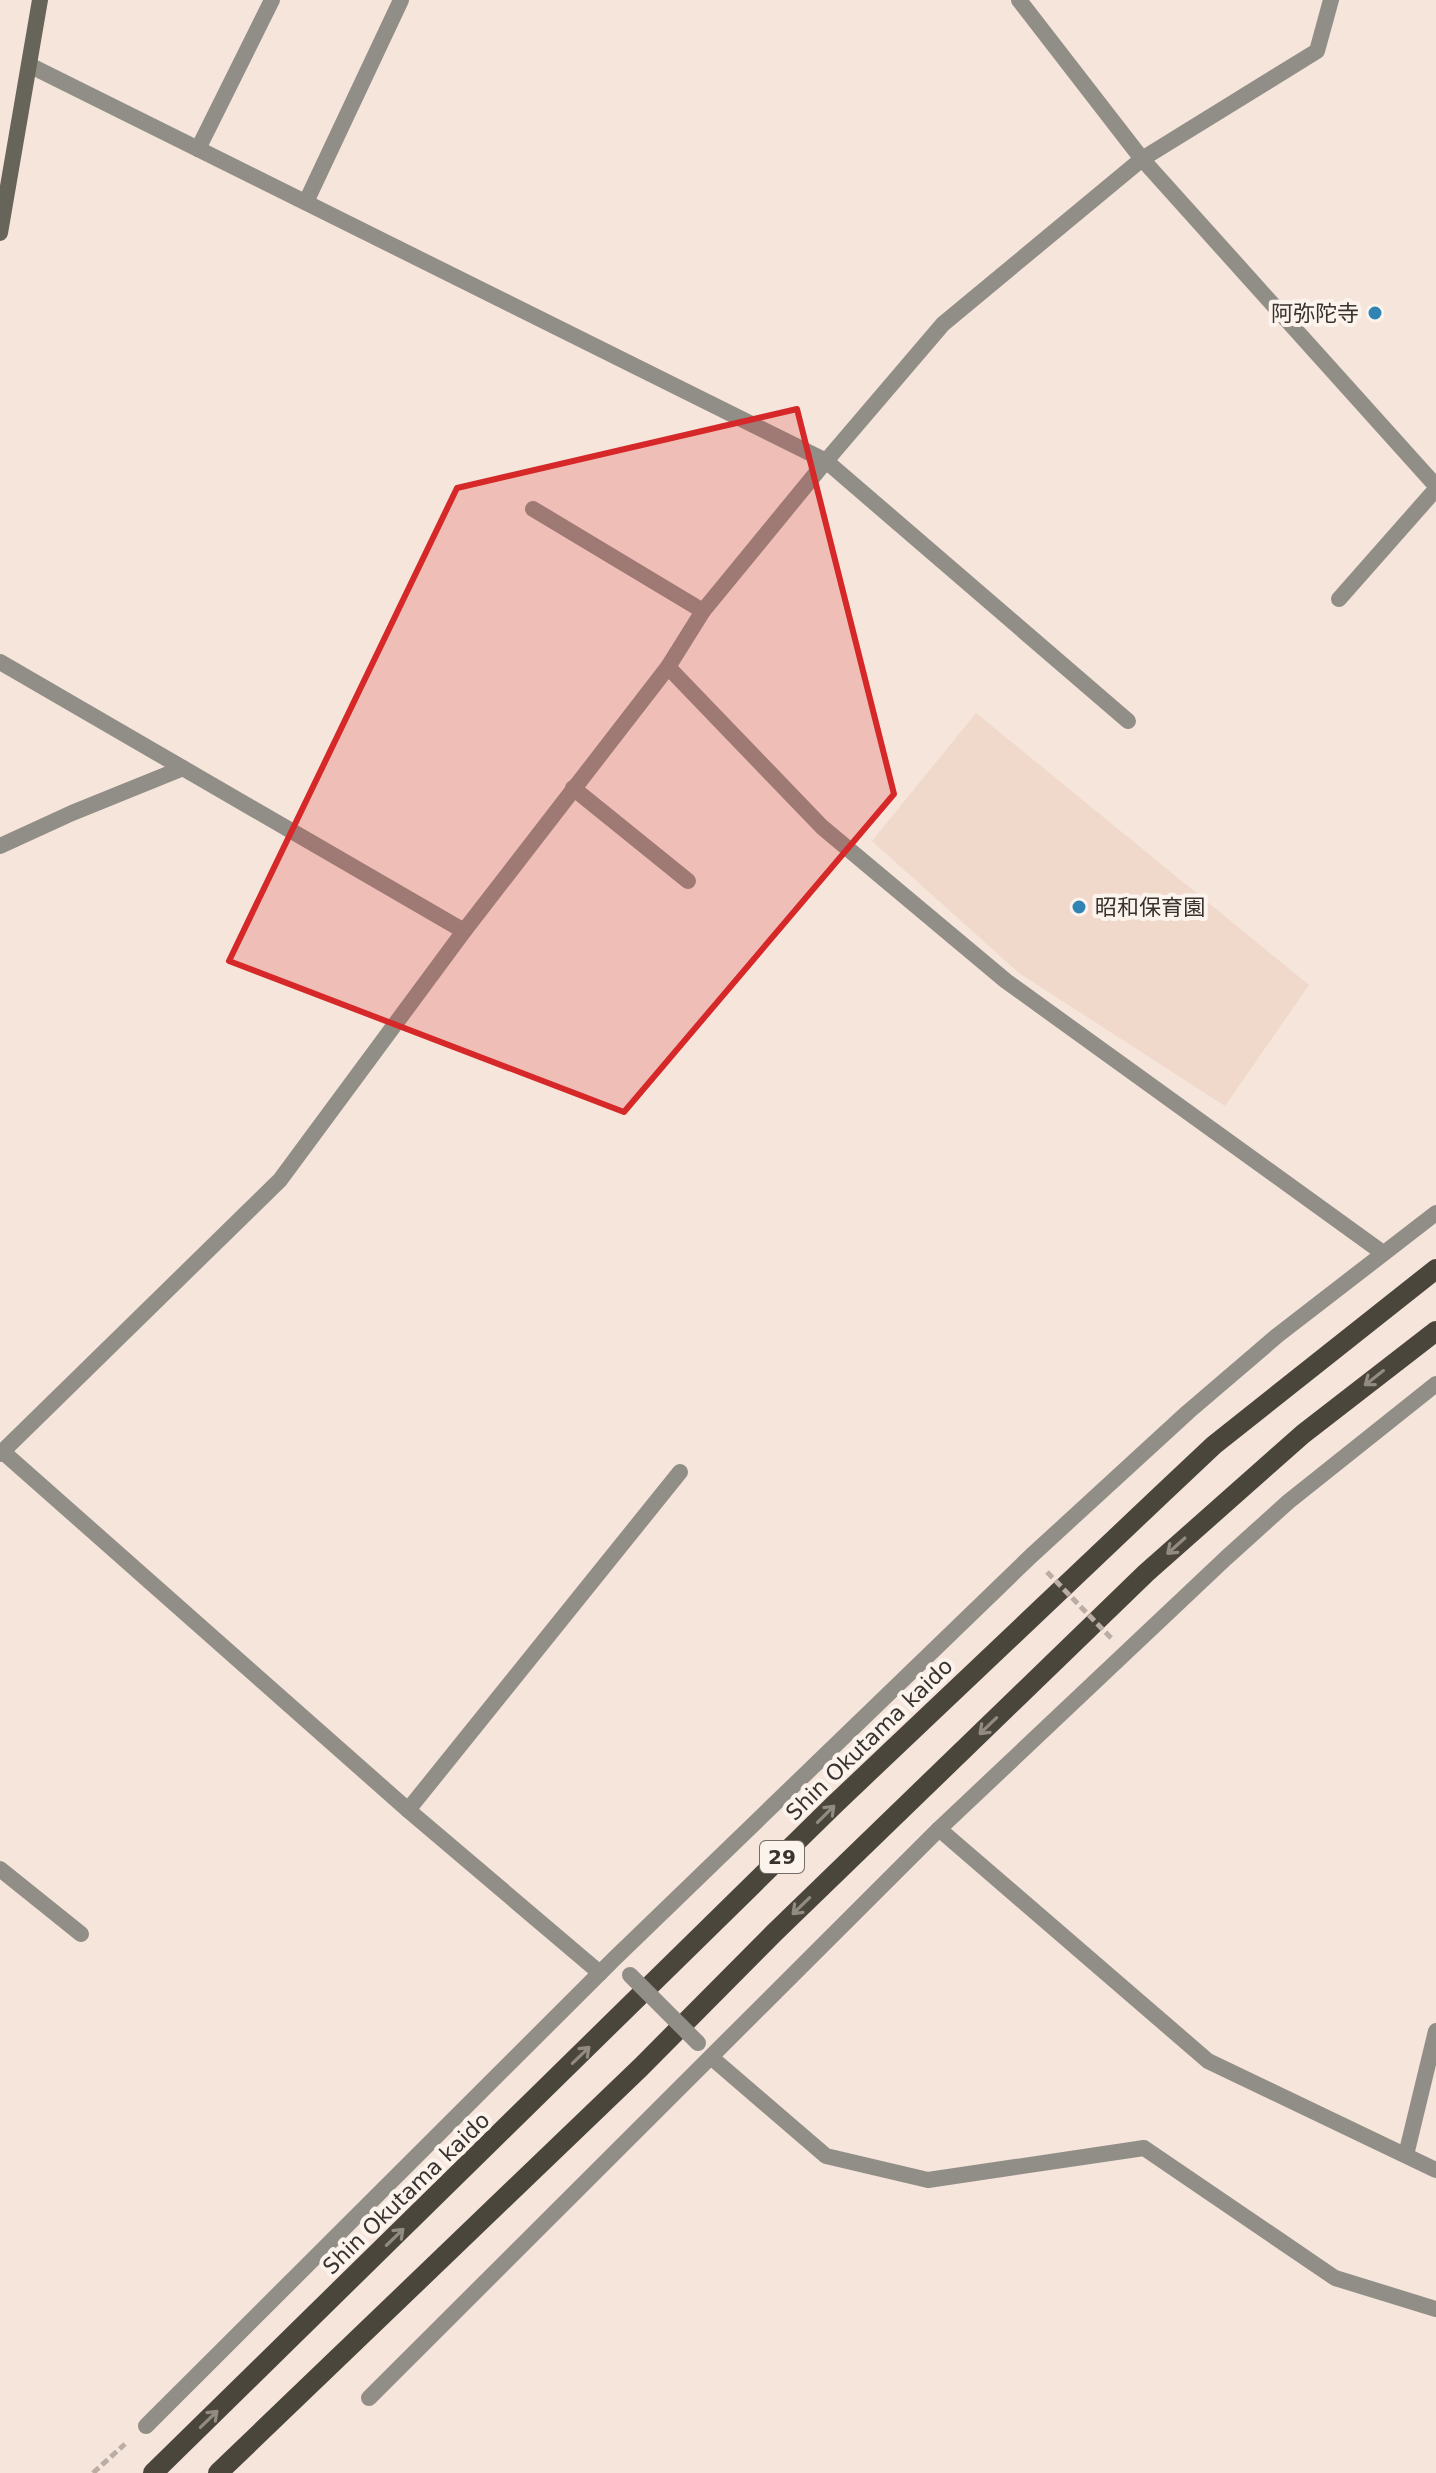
<svg xmlns="http://www.w3.org/2000/svg" width="1436" height="2473" viewBox="0 0 1436 2473" font-family="'DejaVu Sans','Noto Sans JP',sans-serif">
<rect width="100%" height="100%" fill="#f5e5db"/>
<path fill="#f0d9cb" d="M976 713 1309 985 1225 1106 1019 973 872 841Z"/>
<g fill="none" stroke-linecap="round" stroke-linejoin="round">
<path stroke="#baada5" stroke-width="5" stroke-dasharray="8 4" stroke-linecap="butt" d="M93 2473 125 2444"/>
<g stroke="#918e88" stroke-width="16">
<path d="M198 149 272 0"/>
<path d="M306 202 401 0"/>
<path d="M533 509 703 611"/>
<path d="M1339 599 1436 489"/>
<path d="M573 788 688 881"/>
<path d="M0 846 72 813 183 768"/>
<path d="M2 1451 408 1810 600 1973"/>
<path d="M408 1810 680 1472"/>
<path d="M0 1869 81 1934"/>
<path d="M712 2058 826 2156 928 2180 1144 2148 1335 2278 1436 2309"/>
</g>
<g stroke="#918e88" stroke-width="16">
<path d="M1019 0 1142 159 1436 486"/>
<path d="M29 65 826 461 1128 721"/>
<path d="M0 662 464 931"/>
<path d="M668 667 822 827 1006 981 1383 1253"/>
<path d="M0 1454 280 1180 464 931 668 667 703 611 826 461 943 324 1142 159 1317 51 1331 0"/>
<path d="M939 1829 1208 2061 1436 2170"/>
<path d="M1406 2155 1436 2031"/>
<path d="M369 2398 939 1829 1226 1558 1288 1502 1436 1384"/>
<path d="M146 2426 614 1959 1031 1556 1188 1412 1278 1335 1436 1213"/>
</g>
<path stroke="#67645a" stroke-width="16" d="M0 233 40 0"/>
<g stroke="#4b463b" stroke-width="20">
<path d="M153 2473 836 1803 1163 1493 1214 1445 1436 1269"/>
<path d="M218 2473 641 2067 774 1933 1146 1573 1303 1434 1436 1331"/>
</g>
<path stroke="#baada5" stroke-width="5" stroke-dasharray="8 4" stroke-linecap="butt" d="M1047 1572 1113 1640"/>
<path stroke="#918e88" stroke-width="16" d="M630 1975 698 2043"/>
</g>
<defs><path id="oneway-shaft" d="M-6 0H5M1.5-3L5.5 0L1.5 3" fill="none" stroke-width="1.6" stroke-linecap="round" stroke-linejoin="round" transform="scale(2)"/></defs>
<g stroke="#928b82">
<use href="#oneway-shaft" transform="translate(1374 1378) rotate(142)"/>
<use href="#oneway-shaft" transform="translate(1176 1546) rotate(138)"/>
<use href="#oneway-shaft" transform="translate(988 1726) rotate(136)"/>
<use href="#oneway-shaft" transform="translate(826 1814) rotate(-45)"/>
<use href="#oneway-shaft" transform="translate(801 1906) rotate(136)"/>
<use href="#oneway-shaft" transform="translate(581 2055) rotate(-44)"/>
<use href="#oneway-shaft" transform="translate(395 2237) rotate(-44)"/>
<use href="#oneway-shaft" transform="translate(209 2419) rotate(-44)"/>
</g>
<path fill="#d62828" fill-opacity="0.2" stroke="#d62828" stroke-width="6" stroke-linejoin="round" d="M797 409 894 794 624 1112 229 961 457 488Z"/>
<g fill="#3084b3" stroke="#fdf3ed" stroke-width="3">
<circle cx="1375" cy="313" r="8"/>
<circle cx="1079" cy="907" r="8"/>
</g>
<g text-anchor="middle" stroke-width="8" stroke-linejoin="round" paint-order="stroke">
<rect fill="#fdf3ed" stroke="#746d68" stroke-width="2" x="760" y="1841" width="44" height="32" rx="6"/>
<g font-size="20" font-weight="bold" fill="#39332f">
<text x="782" y="1864">29</text>
</g>
<g font-size="22" fill="#39332f" stroke="#fdf3ed" text-anchor="end">
<text x="1359" y="321">阿弥陀寺</text>
<text x="1095" y="915" text-anchor="start">昭和保育園</text>
</g>
<g font-size="22" fill="#39332f" stroke="#fdf3ed">
<text transform="translate(869 1739) rotate(-44)" y="8">Shin Okutama kaido</text>
<text transform="translate(406 2193) rotate(-44)" y="8">Shin Okutama kaido</text>
</g>
</g>
</svg>
